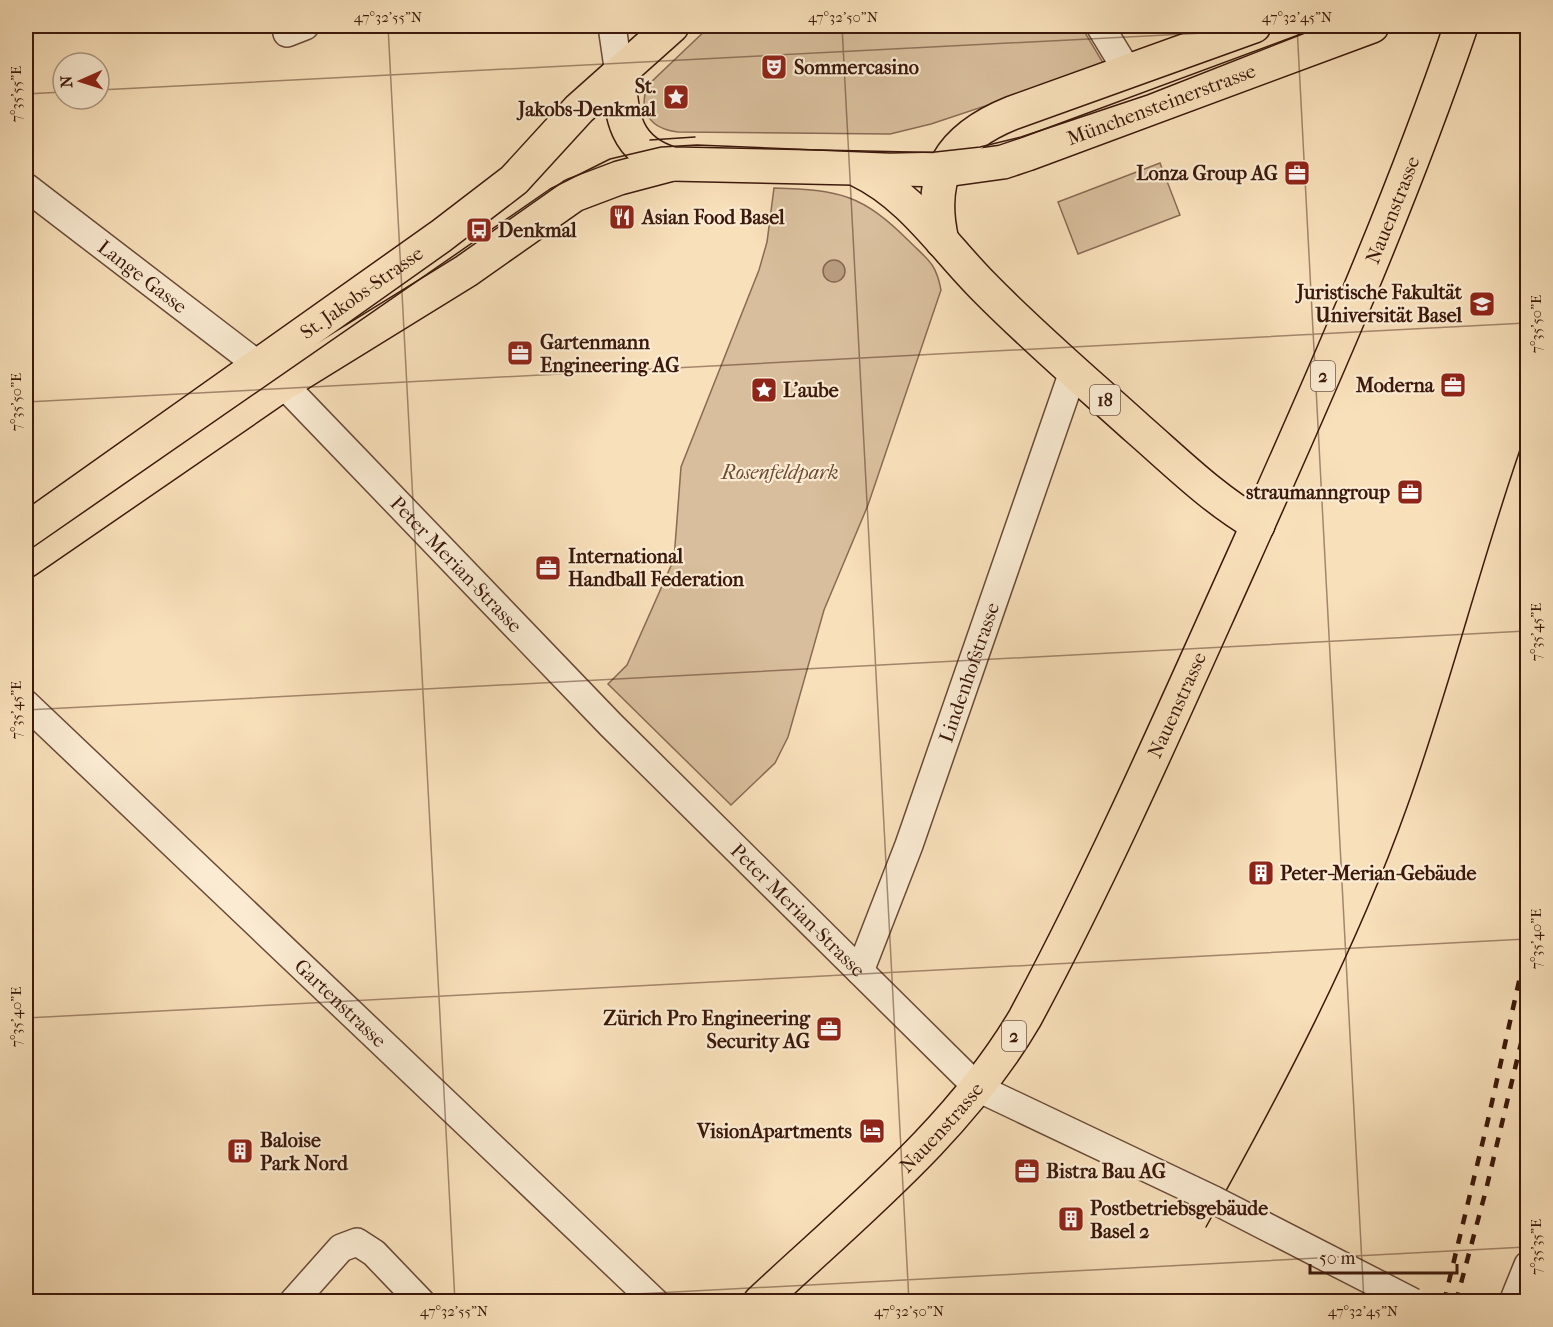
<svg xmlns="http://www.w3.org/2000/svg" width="1553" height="1327" viewBox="0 0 1553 1327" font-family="'IM FELL French Canon',serif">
<rect width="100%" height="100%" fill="#f8e0ba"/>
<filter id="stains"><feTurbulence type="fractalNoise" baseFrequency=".00333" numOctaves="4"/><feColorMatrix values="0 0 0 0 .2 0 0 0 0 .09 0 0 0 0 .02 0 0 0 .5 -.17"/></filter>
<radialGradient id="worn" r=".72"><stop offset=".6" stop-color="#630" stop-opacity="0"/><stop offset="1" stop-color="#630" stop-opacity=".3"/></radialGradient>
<g fill="#d8be9c" stroke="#8a6b54" stroke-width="1.5">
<path d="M710 26H1081L1105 66 931 124 890 134 678 132C651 129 638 112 647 86Z"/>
<path d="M1160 163 1180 215 1078 254 1058 202Z"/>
<path d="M774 188C840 190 862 194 910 242 928 260 936 263 941 290L868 505 824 610 788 737 775 763 731 805 608 684 627 665 674 559 681 467 759 270 767 242Z"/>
</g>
<circle fill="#b89c7e" stroke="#866750" stroke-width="1.5" cx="834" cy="271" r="11"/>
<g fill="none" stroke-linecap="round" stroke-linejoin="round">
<defs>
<g id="minor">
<path d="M612 26 619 74"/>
<path d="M1100 26 1128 72"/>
<path d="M287 33 305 26"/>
<path id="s1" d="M26 187 283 384 611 725 978 1088 1214 1200"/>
<path id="s2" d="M26 704 655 1302"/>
<path id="s3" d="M860 971 909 845 1073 372"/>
<path d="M293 1302 341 1248 357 1242 374 1253 421 1302"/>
<path d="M1513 1302 1528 1265"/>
</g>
<g id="major">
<path id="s4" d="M619 74C621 117 625 150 672 164L945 170 1003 162 1027 154 1372 26"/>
<path d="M858 170C911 195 944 247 984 287 1033 337 1086 382 1138 429 1177 463 1213 499 1258 525"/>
<path d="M942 241C927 175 950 138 1012 113L1254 26"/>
<path id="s5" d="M26 530 441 236 514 180 579 109 672 26"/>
<path d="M26 561 283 384 466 271 574 195 619 178 672 164"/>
<path id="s6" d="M760 1302C854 1214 960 1129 1025 1018 1105 869 1173 713 1242 560 1321 384 1399 207 1461 26"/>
</g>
</defs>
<use href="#minor" stroke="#6a4a37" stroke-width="30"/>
<use href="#major" stroke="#3b180b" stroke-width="36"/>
<use href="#minor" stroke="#faebd2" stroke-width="27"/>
<use href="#major" stroke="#f8e0ba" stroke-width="33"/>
<g stroke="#3b180b" stroke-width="1.5">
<path d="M650 140 695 137"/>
<path d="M26 552 550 189 610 159 661 147 697 145 890 153 935 152 980 147 1021 137 1147 95 1323 26"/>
<path d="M1206 1227C1281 1092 1355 953 1407 807 1452 682 1483 552 1528 427"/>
</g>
<g stroke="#3b180b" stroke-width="4.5" stroke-dasharray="10 10" stroke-linecap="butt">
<path d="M1524 396 1528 391"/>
<path d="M1444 1302 1488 1120 1528 941"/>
<path d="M1456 1302 1486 1190 1528 1014"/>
</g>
<defs>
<path id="minor-bridge" d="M1214 1200 1413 1302"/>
</defs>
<use href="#minor-bridge" stroke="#6a4a37" stroke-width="30" stroke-linecap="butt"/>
<use href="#minor-bridge" stroke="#faebd2" stroke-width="27"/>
</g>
<path fill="none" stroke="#3b180b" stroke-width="1.5" stroke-opacity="0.45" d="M388 26 455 1302M842 26 909 1302M1297 26 1364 1302M99 90 1339 26M26 94 63 92M26 402 1528 323M26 710 1528 631M26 1018 1528 939M485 1302 1528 1247"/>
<defs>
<symbol id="theatre-square" viewBox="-11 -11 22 22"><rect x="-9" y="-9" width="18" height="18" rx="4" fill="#8f2418" stroke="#faebd2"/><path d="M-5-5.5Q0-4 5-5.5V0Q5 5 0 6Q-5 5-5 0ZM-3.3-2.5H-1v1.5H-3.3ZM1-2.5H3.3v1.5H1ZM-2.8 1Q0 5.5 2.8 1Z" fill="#fff"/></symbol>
<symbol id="sight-square" viewBox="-11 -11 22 22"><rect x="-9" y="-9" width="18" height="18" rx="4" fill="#8f2418" stroke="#faebd2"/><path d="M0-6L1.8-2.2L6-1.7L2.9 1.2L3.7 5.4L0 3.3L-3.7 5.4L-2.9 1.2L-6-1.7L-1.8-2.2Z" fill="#fff"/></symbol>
<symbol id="office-square" viewBox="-11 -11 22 22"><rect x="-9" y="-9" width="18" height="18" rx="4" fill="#8f2418" stroke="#faebd2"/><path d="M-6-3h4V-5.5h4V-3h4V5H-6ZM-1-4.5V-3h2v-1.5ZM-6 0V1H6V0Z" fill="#fff"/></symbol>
<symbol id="restaurant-square" viewBox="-11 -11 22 22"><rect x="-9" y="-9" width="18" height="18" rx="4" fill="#8f2418" stroke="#faebd2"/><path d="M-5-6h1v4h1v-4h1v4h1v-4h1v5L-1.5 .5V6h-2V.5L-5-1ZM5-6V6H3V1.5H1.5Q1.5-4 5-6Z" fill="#fff"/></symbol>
<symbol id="bus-square" viewBox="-11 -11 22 22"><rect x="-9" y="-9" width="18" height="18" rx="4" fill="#8f2418" stroke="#faebd2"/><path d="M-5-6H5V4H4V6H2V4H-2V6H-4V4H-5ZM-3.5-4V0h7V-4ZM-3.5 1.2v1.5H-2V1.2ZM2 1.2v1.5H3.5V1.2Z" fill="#fff"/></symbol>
<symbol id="university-square" viewBox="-11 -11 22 22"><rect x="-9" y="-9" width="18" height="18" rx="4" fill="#8f2418" stroke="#faebd2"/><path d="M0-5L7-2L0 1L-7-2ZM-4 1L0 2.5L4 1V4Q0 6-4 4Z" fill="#fff"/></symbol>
<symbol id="building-square" viewBox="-11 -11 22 22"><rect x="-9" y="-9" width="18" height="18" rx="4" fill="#8f2418" stroke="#faebd2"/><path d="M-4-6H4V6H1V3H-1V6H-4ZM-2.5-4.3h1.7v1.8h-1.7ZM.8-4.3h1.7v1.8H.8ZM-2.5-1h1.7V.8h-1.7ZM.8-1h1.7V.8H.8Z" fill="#fff"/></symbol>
<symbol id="hotel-square" viewBox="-11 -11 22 22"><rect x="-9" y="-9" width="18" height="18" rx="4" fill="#8f2418" stroke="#faebd2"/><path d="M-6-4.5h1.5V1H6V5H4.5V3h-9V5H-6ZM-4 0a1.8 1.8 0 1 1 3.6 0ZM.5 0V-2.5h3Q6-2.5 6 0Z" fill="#fff"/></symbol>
</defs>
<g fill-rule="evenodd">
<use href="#theatre-square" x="759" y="52" width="30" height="30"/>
<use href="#sight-square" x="661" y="82" width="30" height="30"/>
<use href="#office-square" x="1282" y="158" width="30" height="30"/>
<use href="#restaurant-square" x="607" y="202" width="30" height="30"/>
<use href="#bus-square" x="464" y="215" width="30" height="30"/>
<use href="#university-square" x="1467" y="289" width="30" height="30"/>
<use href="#office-square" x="505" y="338" width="30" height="30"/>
<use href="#office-square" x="1438" y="370" width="30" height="30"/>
<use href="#sight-square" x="749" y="375" width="30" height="30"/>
<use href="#office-square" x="1395" y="477" width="30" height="30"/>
<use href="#office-square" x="533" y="553" width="30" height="30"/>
<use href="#building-square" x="1246" y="858" width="30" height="30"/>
<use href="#office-square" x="814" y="1014" width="30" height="30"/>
<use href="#hotel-square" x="857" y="1116" width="30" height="30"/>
<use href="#building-square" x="225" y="1136" width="30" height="30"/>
<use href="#office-square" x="1012" y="1156" width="30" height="30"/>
<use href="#building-square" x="1056" y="1204" width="30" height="30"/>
</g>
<g text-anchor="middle" stroke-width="4.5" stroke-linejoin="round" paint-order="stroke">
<g fill="#faebd2" stroke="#745747" stroke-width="1.5">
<rect x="1311" y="361" width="24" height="30" rx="4.5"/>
<rect x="1090" y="385" width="30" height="30" rx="4.5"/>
<rect x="1002" y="1021" width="24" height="30" rx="4.5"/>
</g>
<g font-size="18" font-weight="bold" fill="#3b180b">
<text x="1323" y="382">2</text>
<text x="1105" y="406">18</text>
<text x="1014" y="1042">2</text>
</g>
<g font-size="20" font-weight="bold" fill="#3b180b" stroke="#faebd2" text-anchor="start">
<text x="794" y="74">Sommercasino</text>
<text x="656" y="93" text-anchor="end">St.<tspan x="656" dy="23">Jakobs-Denkmal</tspan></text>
<text x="1278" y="180" text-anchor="end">Lonza Group AG</text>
<text x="642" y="224">Asian Food Basel</text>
<text x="498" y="237">Denkmal</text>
<text x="1462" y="299" text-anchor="end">Juristische Fakultät<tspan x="1462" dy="23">Universität Basel</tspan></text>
<text x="540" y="349">Gartenmann<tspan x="540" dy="23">Engineering AG</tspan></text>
<text x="1434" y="392" text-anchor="end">Moderna</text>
<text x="783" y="397">L’aube</text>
<text x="1390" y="499" text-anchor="end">straumanngroup</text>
<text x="568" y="563">International<tspan x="568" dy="23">Handball Federation</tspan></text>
<text x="1280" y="880">Peter-Merian-Gebäude</text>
<text x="810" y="1025" text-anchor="end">Zürich Pro Engineering<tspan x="810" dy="23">Security AG</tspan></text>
<text x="852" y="1138" text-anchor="end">VisionApartments</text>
<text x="260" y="1147">Baloise<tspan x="260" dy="23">Park Nord</tspan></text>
<text x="1046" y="1178">Bistra Bau AG</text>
<text x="1090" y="1215">Postbetriebsgebäude<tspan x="1090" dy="23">Basel 2</tspan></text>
</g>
<g font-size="20" fill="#3b180b" stroke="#faebd2">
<text dy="7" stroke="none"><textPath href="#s4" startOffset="614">Münchensteinerstrasse</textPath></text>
<text dy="7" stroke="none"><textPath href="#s6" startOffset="1278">Nauenstrasse</textPath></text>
<text dy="7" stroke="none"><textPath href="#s1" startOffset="147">Lange Gasse</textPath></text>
<text dy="7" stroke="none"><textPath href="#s5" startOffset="411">St. Jakobs-Strasse</textPath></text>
<text dy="7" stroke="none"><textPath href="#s1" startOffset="574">Peter Merian-Strasse</textPath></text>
<text dy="7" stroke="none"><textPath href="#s3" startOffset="318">Lindenhofstrasse</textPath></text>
<text dy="7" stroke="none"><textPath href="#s6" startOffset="738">Nauenstrasse</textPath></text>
<text dy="7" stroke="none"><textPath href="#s1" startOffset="1060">Peter Merian-Strasse</textPath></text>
<text dy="7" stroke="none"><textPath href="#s2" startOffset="434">Gartenstrasse</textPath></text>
<text dy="7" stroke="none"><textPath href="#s6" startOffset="252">Nauenstrasse</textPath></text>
</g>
<g font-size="20" font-style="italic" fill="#6a4a36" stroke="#faebd2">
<text x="780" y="479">Rosenfeldpark</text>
</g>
</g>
<rect width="1553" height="1327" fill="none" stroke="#f8e0ba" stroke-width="66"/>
<g transform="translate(81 81) rotate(267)"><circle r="28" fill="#faebd2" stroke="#ae9782" stroke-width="1.5"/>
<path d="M0-4.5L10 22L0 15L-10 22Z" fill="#8f2418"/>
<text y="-9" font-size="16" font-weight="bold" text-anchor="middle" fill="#3b180b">N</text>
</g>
<path d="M1310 1264v9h147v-9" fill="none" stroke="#3b180b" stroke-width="3"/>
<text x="1319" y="1264" font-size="18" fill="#3b180b" stroke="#faebd2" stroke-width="4.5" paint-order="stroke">50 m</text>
<rect x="33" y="33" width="1487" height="1261" fill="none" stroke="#3b180b" stroke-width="2"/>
<g font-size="15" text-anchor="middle" fill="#3b180b">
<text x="388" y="22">47°32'55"N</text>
<text x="843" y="22">47°32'50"N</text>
<text x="1297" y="22">47°32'45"N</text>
<text transform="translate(16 94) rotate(-90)" y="5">7°35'55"E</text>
<text transform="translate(1536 324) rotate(-90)" y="5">7°35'50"E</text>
<text transform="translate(16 402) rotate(-90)" y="5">7°35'50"E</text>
<text transform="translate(1536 632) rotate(-90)" y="5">7°35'45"E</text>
<text transform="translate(16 710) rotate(-90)" y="5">7°35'45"E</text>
<text transform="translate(1536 939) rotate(-90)" y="5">7°35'40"E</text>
<text transform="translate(16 1017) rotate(-90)" y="5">7°35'40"E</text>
<text transform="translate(1536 1247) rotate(-90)" y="5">7°35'35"E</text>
<text x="454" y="1316">47°32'55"N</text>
<text x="909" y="1316">47°32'50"N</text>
<text x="1363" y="1316">47°32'45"N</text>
</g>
<rect width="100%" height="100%" filter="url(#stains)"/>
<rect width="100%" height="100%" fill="url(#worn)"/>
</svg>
